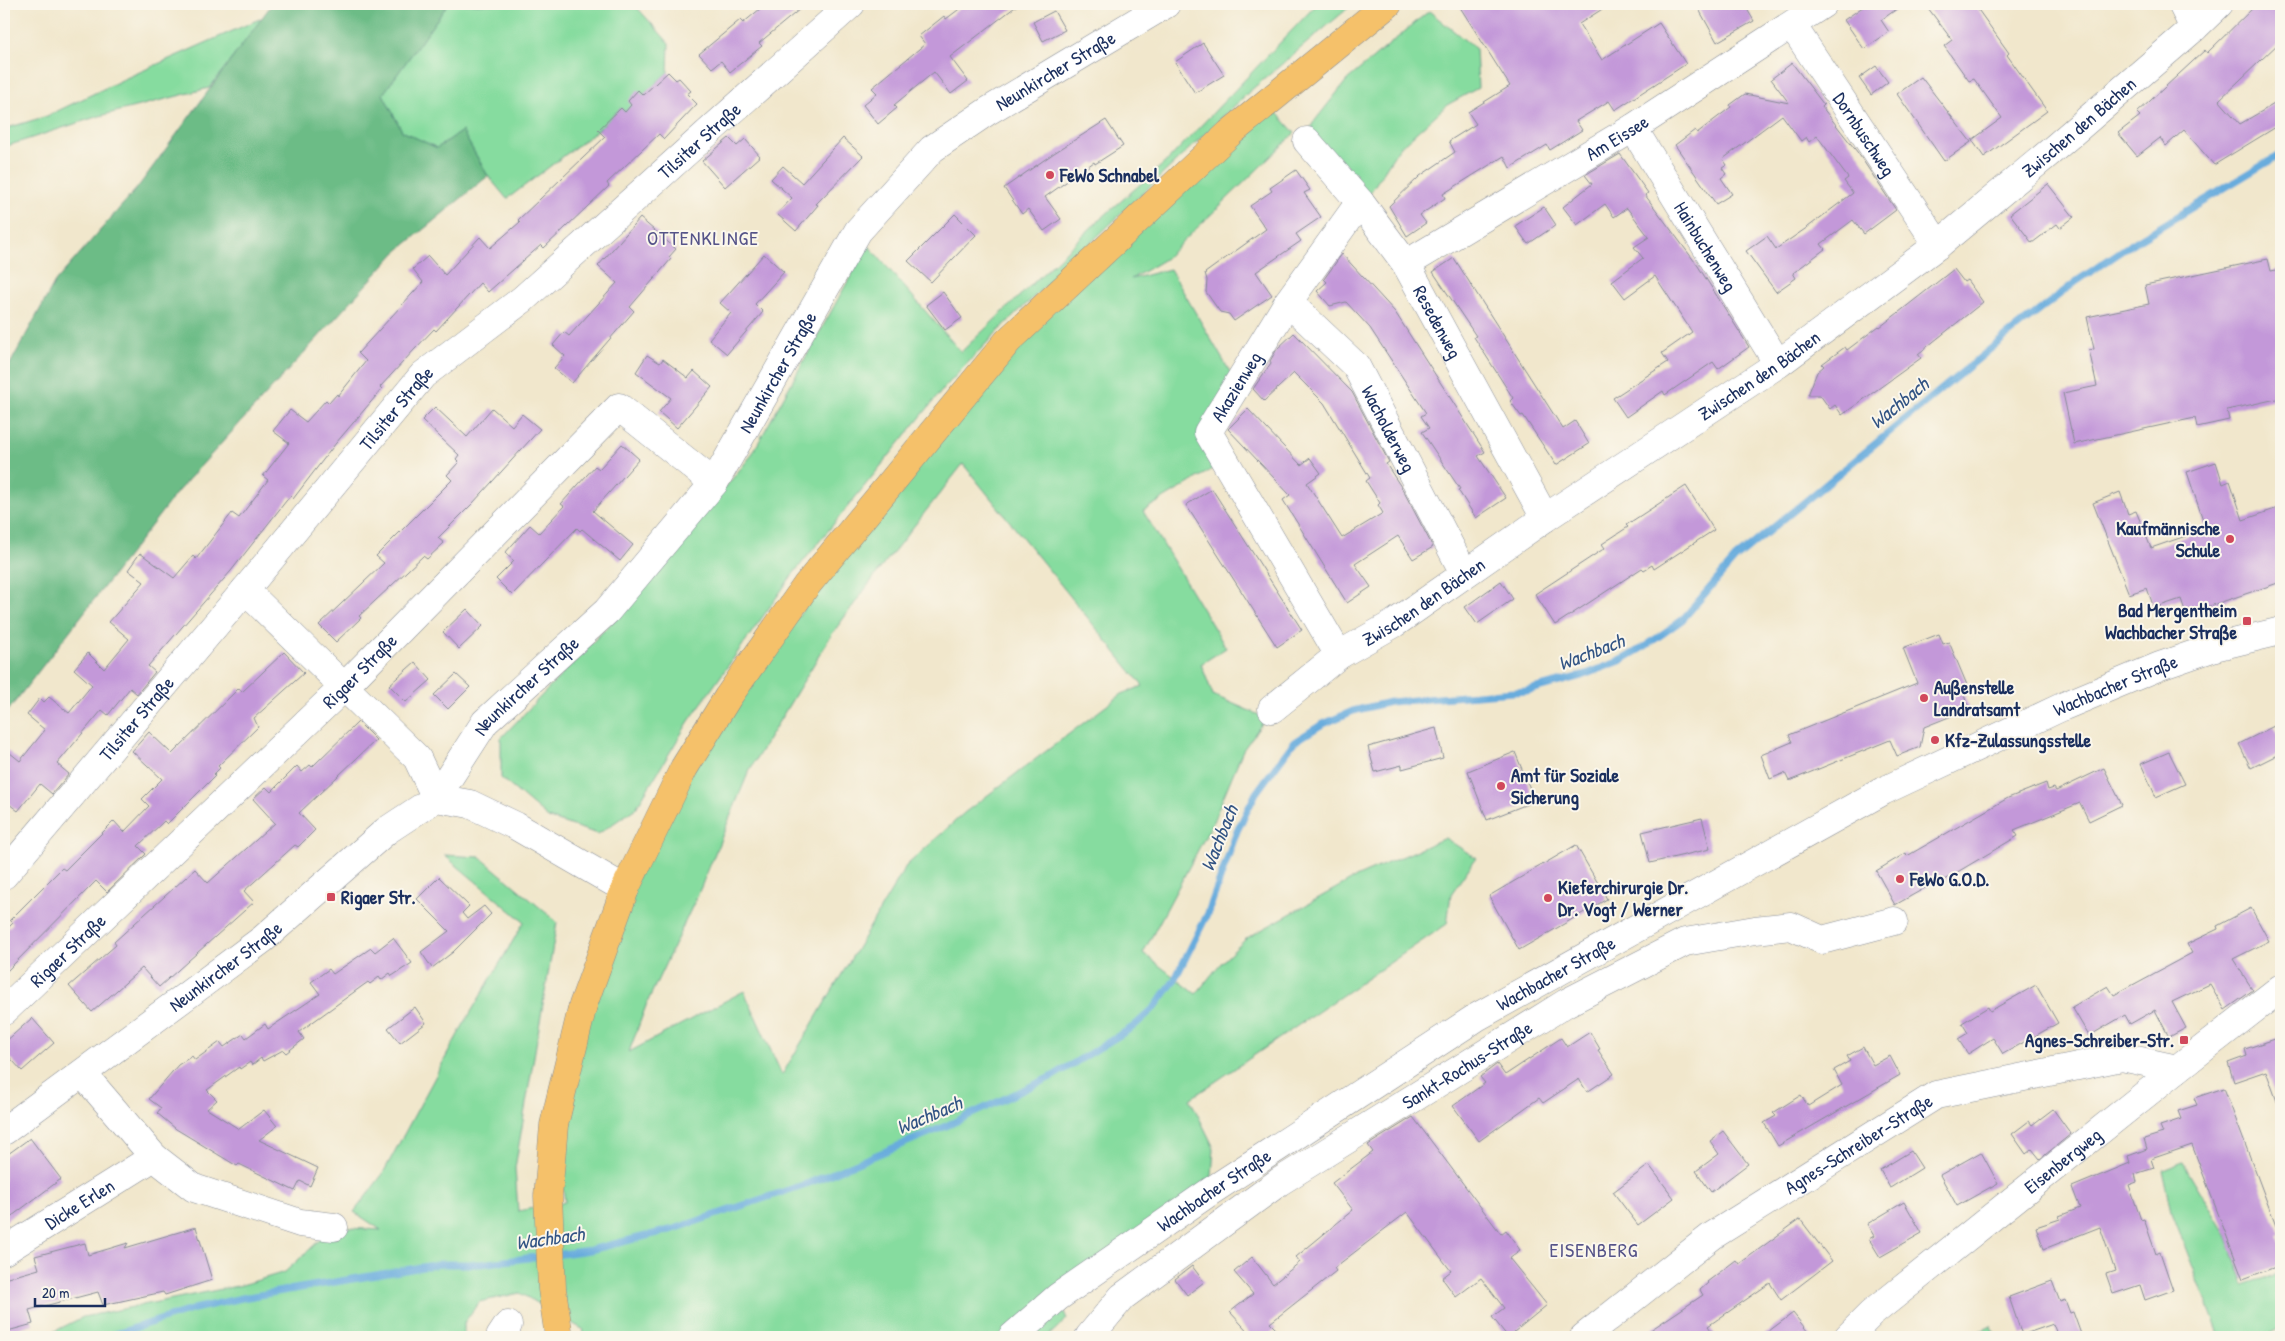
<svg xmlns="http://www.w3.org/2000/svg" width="2285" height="1341" viewBox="0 0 2285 1341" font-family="'Patrick Hand',sans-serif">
<rect width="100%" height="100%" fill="#fbf7ec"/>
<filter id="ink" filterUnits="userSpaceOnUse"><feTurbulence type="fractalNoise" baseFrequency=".02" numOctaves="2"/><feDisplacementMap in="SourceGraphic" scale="10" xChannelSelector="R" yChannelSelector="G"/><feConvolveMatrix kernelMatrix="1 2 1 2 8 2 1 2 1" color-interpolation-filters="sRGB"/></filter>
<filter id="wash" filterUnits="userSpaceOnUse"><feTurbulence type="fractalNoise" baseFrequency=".0096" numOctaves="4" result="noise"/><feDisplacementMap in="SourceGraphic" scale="20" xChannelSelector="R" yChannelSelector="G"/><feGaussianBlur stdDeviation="1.12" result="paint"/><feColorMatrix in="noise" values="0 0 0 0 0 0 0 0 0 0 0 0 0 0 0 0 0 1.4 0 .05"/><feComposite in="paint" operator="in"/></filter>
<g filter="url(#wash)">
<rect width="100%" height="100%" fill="#f1e7cc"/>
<g fill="#86dc9f" stroke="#50867e" fill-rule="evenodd">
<path d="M448 4H634L669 43 668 72 625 112 621 108 598 130 507 199 488 176 462 131 437 148 402 131 383 94Z"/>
<path d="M1317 4H1353L1250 91 997 332 945 387 793 574 689 721 636 808 598 834 548 818 501 778V738L631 602 751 456 868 245 961 352 1097 222 1168 160Z"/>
<path d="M1429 11 1476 49 1478 88 1447 105 1399 148 1366 199 1307 141 1313 123 1347 80Z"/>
<path d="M264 17 209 88 96 117 4 147V129L47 116 124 79Z"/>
<path d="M1267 102 1295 133 1165 259 1131 279 1170 269 1233 377 1208 432 1226 461 1143 511 1226 648 1201 664 1213 695 1266 718 1243 750 1212 824 1143 953 1196 994 1221 963 1247 938 1358 876 1445 838 1476 858 1451 894 1447 924 1190 1099 1214 1148 1211 1191 1058 1297 1067 1319 1047 1337H582L584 1330 520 1293 479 1302 464 1323V1337H43L83 1317 242 1285 285 1272 334 1227 381 1230 354 1212 382 1175 461 1029 524 922 444 855 480 857 557 922 515 1168 518 1211 565 1202 554 1125 583 1005 684 768 974 383ZM963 464 1143 686 1122 694 964 813 906 866 782 1075 744 991 629 1052 647 1003 699 892 749 771 832 634 880 569Z"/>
<path d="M2183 1162 2226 1235 2244 1285 2281 1273V1329L2266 1337H2213L2219 1334 2173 1216 2163 1170Z"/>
<path d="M1990 1325 1997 1337H1968V1336Z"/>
</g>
<path fill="#6cbc86" stroke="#447672" d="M272 4H448L383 94 402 131 437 148 462 131 488 176 395 253 178 491 4 716V375L55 282 138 187Z"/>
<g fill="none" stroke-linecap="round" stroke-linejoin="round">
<g stroke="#68acdd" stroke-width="7">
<path d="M555 1255 590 1250 674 1229 809 1183 946 1126 1053 1076 1133 1027 1155 1007 1174 981 1208 913 1237 831 1256 793 1294 742 1321 725 1353 711 1390 702 1526 691 1581 676 1620 661 1647 645 1682 620 1735 559 2005 337 2077 281 2130 245 2281 154"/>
<path d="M106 1337 194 1309 242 1298 440 1264H480L544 1256"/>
</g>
</g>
<g id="blocks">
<g fill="#c398d9">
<path d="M766 4H806L759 43 762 46 730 72 721 61 712 68 699 54 740 20 743 23Z"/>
<path d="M966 4H1019L950 57 968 81 951 94 934 72 894 105 897 108 878 124 863 105 877 93 872 88 925 44 919 36 944 16 946 19Z"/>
<path d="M1458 4H1610L1579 24 1602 60 1659 23 1686 64 1615 110 1609 101 1576 121 1582 130 1550 150 1547 145 1510 168 1504 156 1443 194 1445 198 1420 215 1426 223 1407 236 1389 206 1420 176 1455 152 1449 141 1476 124 1468 112 1510 86Z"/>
<path d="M1696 4H1744L1754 21 1717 42Z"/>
<path d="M1867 4H1904L1881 20 1889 32 1864 49 1844 20Z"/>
<path d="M1925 4H1974L2009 53 2007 55 2047 111 1984 157 1972 140 2002 118 1974 79 1969 81 1944 46 1952 40Z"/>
<path d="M2257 4H2281V41L2219 100 2240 124 2281 100V124L2214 165 2184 130 2166 146 2160 138 2137 156 2118 133 2140 116 2137 113 2205 50 2207 53Z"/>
<path d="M1054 11 1065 30 1043 41 1033 22Z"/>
<path d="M1203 43 1224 75 1195 93 1175 62Z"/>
<path d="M1792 63 1824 105 1822 107 1858 153 1896 210 1864 234 1853 220 1821 244 1825 249 1793 273 1796 278 1776 292 1746 251 1767 236 1776 249 1808 227 1853 193 1844 181 1848 178 1817 136 1809 142 1806 137 1801 141 1782 115 1723 159 1727 165 1722 168 1726 174 1721 178 1732 194 1716 204 1675 145 1695 130 1697 133 1731 107 1730 105 1745 94 1789 103 1771 79Z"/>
<path d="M1876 66 1888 82 1871 95 1859 78Z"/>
<path d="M668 72 676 80 679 78 691 91 687 94 697 104 664 139 659 134 607 183 609 186 544 248 541 245 488 292 480 283 436 331 434 329 415 349 380 387 382 389 336 443 293 499 290 496 231 571 148 666 155 672 137 694 130 688 108 715 102 710 57 764 69 774 52 794 40 784 18 811 4 800V748L20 761 45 730 27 715 40 698 44 702 49 697 69 713 92 685 74 669 88 653 104 669 129 639 109 622 144 582 128 570 140 553 174 578 193 556 196 559 232 513 239 518 268 480 263 476 289 443 273 431 290 410 306 422 326 400 329 403 337 394 338 396 366 361 358 353 423 282 413 269 428 256 445 275 480 237 490 248 520 222 518 220 605 137 598 130 621 108 625 112 631 105 628 101 638 90 643 95Z"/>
<path d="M1921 77 1971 142 1944 161 1897 94Z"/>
<path d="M1106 120 1123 146 1095 164 1094 162 1045 197 1061 219 1044 231 1028 209 1022 214 1004 188 1054 153Z"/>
<path d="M729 138 737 146 745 139 760 156 725 187 702 161Z"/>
<path d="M843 138 863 156 816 204 818 205 796 231 777 214 792 198 771 179 783 166 802 183Z"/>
<path d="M1620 154 1648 193 1645 195 1698 266 1749 347 1718 369 1713 362 1665 395 1663 391 1626 417 1613 398 1668 362 1662 353 1692 332 1655 276 1625 298 1612 281 1643 258 1634 247 1649 237 1627 208 1614 217 1605 204 1577 225 1563 207 1592 184 1585 175Z"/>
<path d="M1296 170 1310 190 1304 193 1321 217 1296 234 1301 241 1256 272 1272 295 1234 321 1229 314 1220 312 1206 292 1207 280 1205 273 1266 229 1250 206 1272 191 1270 188Z"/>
<path d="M2048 184 2074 217 2060 228 2057 224 2032 243 2010 214Z"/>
<path d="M1544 207 1556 225 1528 244 1515 226Z"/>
<path d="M955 214 976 235 931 282 908 261Z"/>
<path d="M640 218 676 249 669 257 671 259 630 307 634 311 572 383 554 368 565 356 553 345 564 332 569 336 617 283 598 266Z"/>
<path d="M764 254 784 272 755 304 763 312 727 354 709 339 731 313 720 303Z"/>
<path d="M1342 254 1395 312 1485 452 1478 456 1506 498 1476 518 1458 490 1460 489 1422 432 1429 428 1421 416 1426 413 1370 328 1346 302 1330 306 1317 291 1327 282 1324 279Z"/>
<path d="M1454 258 1563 429 1575 421 1589 444 1556 465 1523 415 1521 416 1510 401 1513 398 1474 337 1476 336 1433 272Z"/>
<path d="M2268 259 2271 271 2281 269V398L2227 410 2229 420 2197 427 2195 418 2074 444 2063 393 2097 386 2089 350 2094 349 2087 317 2149 304 2145 285Z"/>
<path d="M1954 269 1964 282 1967 280 1983 302 1918 354 1921 358 1842 415 1835 405 1830 409 1820 395H1808L1817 372 1824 366 1822 364 1845 347 1847 350 1879 326 1880 327Z"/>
<path d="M943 292 962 318 945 330 926 305Z"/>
<path d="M1294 333 1352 392 1389 462 1386 464 1403 490 1433 547 1413 559 1398 536 1355 564 1371 587 1347 603 1283 500 1290 495 1228 429 1248 409 1301 465 1310 458 1321 473 1307 483 1342 538 1383 513 1378 505 1380 503 1366 481 1370 478 1324 403 1294 373 1264 401 1253 389 1271 363 1270 361 1277 349Z"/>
<path d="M647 355 660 363 663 359 688 378 694 371 712 387 677 428 659 412 671 398 636 372Z"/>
<path d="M435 407 467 437 492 408 512 426 522 414 540 429 473 503 438 538 444 543 427 559 423 556 359 616 361 618 336 642 319 625 384 563 376 556 452 480 447 475 459 462 456 459 459 455 422 420Z"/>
<path d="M622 444 639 459 593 511 633 545 620 561 582 529 580 531 577 528 512 595 496 579 514 561 505 553 530 525 539 533 564 506 561 504 595 466 599 469Z"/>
<path d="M2216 462 2223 484 2230 481 2243 520 2281 507V582L2186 614 2181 599 2154 608 2147 588 2129 594 2093 503 2120 492 2128 514 2136 511 2151 548 2206 529 2187 472Z"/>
<path d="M1686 486 1714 530 1654 569 1652 565 1644 570 1642 568 1555 625 1535 594 1605 548 1602 544 1628 527 1626 525Z"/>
<path d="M1212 489 1302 630 1277 647 1186 505Z"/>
<path d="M1501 581 1513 599 1477 624 1465 607Z"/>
<path d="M467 609 483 626 459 649 443 632Z"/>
<path d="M1939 634 1943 644 1949 642 1967 685 1961 687 1969 709 1924 727 1920 747 1897 756 1890 740 1789 781 1785 773 1770 779 1761 755 1792 742 1789 735 1917 683 1903 648Z"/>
<path d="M284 652 304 673 254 718 258 727 218 766 220 768 213 775 215 776 167 824 164 821 138 846 146 854 107 892 96 881 4 974V932L13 923 10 920 62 868 65 870 114 821 124 832 149 806 142 799 162 779 132 751 149 732 172 754 239 688 242 692Z"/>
<path d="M415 662 431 680 406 702 389 685Z"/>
<path d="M456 674 470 687 448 709 434 695Z"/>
<path d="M358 722 376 740 299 813 315 830 298 847 295 845 244 891 254 902 159 987 142 968 92 1012 69 986 116 945 114 942 195 869 208 883 275 823 253 799 266 787 271 792 297 766 302 772 310 765 312 767Z"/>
<path d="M2274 726 2281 740V753L2251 768 2239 744Z"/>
<path d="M1436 728 1443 758 1402 769V765L1375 772 1368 747Z"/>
<path d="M1515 752 1535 801 1487 820 1468 771Z"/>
<path d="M2169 752 2185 784 2156 797 2141 764Z"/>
<path d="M2104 768 2122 805 2089 821 2080 803 2014 830 2018 836 1944 880 1943 878 1895 905 1876 871 1906 853 1907 856 2008 798 2046 783 2048 790 2054 788 2056 791Z"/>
<path d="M1702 818 1710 849 1650 863 1642 832Z"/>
<path d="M1576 845 1607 899 1519 950 1489 896Z"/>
<path d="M439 877 469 906 462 913 467 919 484 906 491 914 453 952 432 968 421 952 449 931 417 899Z"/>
<path d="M2251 908 2269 941 2233 959 2253 990 2225 1010 2210 984 2172 1002 2186 1028 2169 1037 2155 1010 2130 1024 2125 1015 2089 1036 2072 1007 2108 986 2114 995 2192 953 2187 944 2218 929 2217 926Z"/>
<path d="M393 938 412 963 392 976 390 973 381 980 379 977 370 984 368 982 361 987 299 1032 304 1039 286 1053 283 1050 263 1061 261 1058 252 1065 250 1062 240 1069 239 1067 207 1090 217 1100 207 1109 239 1129 264 1110 277 1126 259 1140 318 1168 310 1186 300 1181 295 1191 239 1164 237 1166 176 1129 157 1113 161 1108 149 1099 178 1065 192 1056 195 1060 220 1042 224 1047 243 1034 246 1038 265 1024 268 1029 320 994 311 982 329 969 333 974 371 948 375 952Z"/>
<path d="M2036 985 2058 1023 2003 1054 1993 1038 1968 1054 1958 1039 1968 1033 1962 1023 1988 1007 1990 1011Z"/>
<path d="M415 1007 426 1023 400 1043 388 1028Z"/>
<path d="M32 1018 54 1043 22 1071 4 1051V1043Z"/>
<path d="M1590 1032 1600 1049 1598 1050 1614 1074 1587 1092 1579 1079 1543 1103 1539 1098 1479 1141 1453 1106 1485 1083 1480 1077 1497 1064 1505 1075 1561 1038 1567 1047Z"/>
<path d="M2281 1037V1107H2279L2266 1071 2234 1082 2228 1063 2247 1056 2245 1049Z"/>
<path d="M1863 1047 1873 1065 1890 1056 1900 1075 1778 1146 1764 1123 1776 1116 1773 1113 1801 1095 1808 1106 1842 1085 1834 1070 1850 1061 1847 1056Z"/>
<path d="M2224 1088 2279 1234 2276 1235 2281 1249V1265L2243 1279 2192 1145 2151 1159 2154 1168 2135 1174 2137 1182 2129 1185 2141 1220 2144 1219 2156 1254 2160 1252 2173 1290 2145 1300 2140 1285 2113 1294 2106 1274 2115 1271 2100 1227 2044 1249 2036 1227 2060 1219 2059 1216 2080 1208 2072 1187 2130 1163 2128 1156 2147 1149 2144 1139 2163 1133 2160 1126 2181 1119 2178 1111 2197 1105 2194 1098Z"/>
<path d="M2053 1109 2071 1134 2040 1159 2032 1149 2026 1154 2012 1134 2029 1121 2032 1125Z"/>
<path d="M1413 1117 1501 1234 1506 1230 1520 1250 1509 1258 1547 1305 1508 1337 1492 1317 1504 1308 1481 1278 1456 1297 1442 1278 1451 1271 1407 1212 1334 1268 1336 1271 1270 1323 1276 1329 1265 1337H1253L1230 1312 1253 1294 1234 1272 1252 1257 1273 1284 1300 1262 1296 1257 1353 1210 1332 1183 1373 1152 1368 1145Z"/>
<path d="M1723 1131 1748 1164 1711 1192 1696 1171 1719 1154 1710 1141Z"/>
<path d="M30 1138 61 1179 4 1222V1157Z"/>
<path d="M1911 1151 1922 1168 1890 1188 1880 1170Z"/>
<path d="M1981 1152 1998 1183 1957 1206 1940 1175Z"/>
<path d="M1649 1165 1674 1198 1638 1225 1613 1192Z"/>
<path d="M1904 1202 1922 1233 1880 1257 1869 1239 1874 1236 1867 1224Z"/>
<path d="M1800 1219 1832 1261 1781 1300 1770 1283 1708 1326 1716 1337H1640L1703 1295 1700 1290 1708 1283 1707 1282 1736 1260 1739 1264Z"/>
<path d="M196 1227 212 1280 165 1295 163 1292 103 1305 98 1292 29 1310 33 1324 4 1332V1279L39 1269 35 1256 85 1243 88 1255 128 1243 125 1248Z"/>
<path d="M1192 1266 1204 1282 1187 1295 1175 1279Z"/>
<path d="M2052 1281 2060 1302 2065 1300 2070 1313 2073 1312 2082 1337H2058L2053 1324 2022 1335 2009 1297Z"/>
<path d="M1793 1313 1812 1337H1761Z"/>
</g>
</g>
</g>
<g filter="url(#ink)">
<use href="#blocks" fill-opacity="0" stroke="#868b95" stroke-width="1"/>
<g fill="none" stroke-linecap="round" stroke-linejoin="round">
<defs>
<g id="minor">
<path d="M2182 4 2194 28"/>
<path id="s1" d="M1792 25 1938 245"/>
<path id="s2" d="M1633 128 1778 364"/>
<path id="s3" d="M1307 141 1360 202 1406 264 1545 518"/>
<path id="s4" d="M1406 264 1633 128 1823 4"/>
<path id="s5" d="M1288 302 1356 366 1464 573"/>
<path d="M245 590 417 758 436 798"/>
<path id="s6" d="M1339 655 1208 432 1288 302 1360 202"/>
<path id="s7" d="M1272 709 1339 655 1395 623 1545 518 1778 364 1938 245 2050 152 2194 28 2219 4"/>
<path id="s8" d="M436 798 485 722 607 611 714 483 858 231 932 149 988 111 1166 4"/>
<path id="s9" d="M4 875 245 590 423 375 523 299 851 4"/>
<path id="s10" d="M4 1011 344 687 619 407 714 483"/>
<path d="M83 1074 154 1157 194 1188 300 1223 334 1227"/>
<path id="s11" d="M4 1251 154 1157"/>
<path d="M500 1337 508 1325"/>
<path id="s12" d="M1089 1337 1122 1297 1279 1182 1566 1003 1685 942 1755 930 1791 926 1822 940 1894 921"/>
<path id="s13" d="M1584 1337 1712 1236 1936 1095 2122 1057 2177 1069"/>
<path id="s14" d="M1848 1337 1871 1314 2177 1069 2281 988"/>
</g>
<g id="tertiary">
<path id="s15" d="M4 1131 263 939 386 831 436 798 470 804 516 826 625 889"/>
<path id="s16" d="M1012 1337 1058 1297 1211 1191 1477 1017 1883 791 2064 706 2160 666 2215 647 2281 631"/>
</g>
<path id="primary" d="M559 1337 552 1289 548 1196 554 1125 583 1005 625 889 684 768 728 697 806 586 1008 341 1230 133 1388 4"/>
</defs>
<use href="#minor" stroke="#868b95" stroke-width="29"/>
<use href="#tertiary" stroke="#868b95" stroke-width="29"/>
<use href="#primary" stroke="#868b95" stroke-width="29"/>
<use href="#minor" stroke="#fff" stroke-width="28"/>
<use href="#tertiary" stroke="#fff" stroke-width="28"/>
<use href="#primary" stroke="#f5c16b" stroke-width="28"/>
</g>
</g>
<g fill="#d1495b" stroke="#fbf7ec" stroke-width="2">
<circle cx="1050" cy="175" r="5"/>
<circle cx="2230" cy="539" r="5"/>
<rect x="2242" y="616" width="10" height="10" rx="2.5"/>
<circle cx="1924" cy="698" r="5"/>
<circle cx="1935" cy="740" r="5"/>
<circle cx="1501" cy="786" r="5"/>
<circle cx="1900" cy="879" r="5"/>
<rect x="326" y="892" width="10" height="10" rx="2.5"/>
<circle cx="1548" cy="898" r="5"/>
<rect x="2179" y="1035" width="10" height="10" rx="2.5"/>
</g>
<g text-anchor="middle" stroke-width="4" stroke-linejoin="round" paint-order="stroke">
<g font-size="19" fill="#1b2f5e" stroke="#fbf7ec">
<text dy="7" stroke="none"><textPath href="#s8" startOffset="969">Neunkircher Straße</textPath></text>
<text dy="7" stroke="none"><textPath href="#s7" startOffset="996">Zwischen den Bächen</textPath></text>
<text dy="7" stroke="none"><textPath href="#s1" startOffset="131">Dornbuschweg</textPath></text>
<text dy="7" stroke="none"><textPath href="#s4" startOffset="246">Am Eissee</textPath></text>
<text dy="7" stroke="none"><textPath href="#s9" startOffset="1015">Tilsiter Straße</textPath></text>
<text dy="7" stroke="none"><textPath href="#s2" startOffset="139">Hainbuchenweg</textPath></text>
<text dy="7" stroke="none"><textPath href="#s3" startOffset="224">Resedenweg</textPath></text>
<text dy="7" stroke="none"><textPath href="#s8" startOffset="550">Neunkircher Straße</textPath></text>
<text dy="7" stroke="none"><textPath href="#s7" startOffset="591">Zwischen den Bächen</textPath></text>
<text dy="7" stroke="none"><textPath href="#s6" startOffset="312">Akazienweg</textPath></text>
<text dy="7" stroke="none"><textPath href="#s9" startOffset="610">Tilsiter Straße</textPath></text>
<text dy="7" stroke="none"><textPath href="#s5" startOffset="164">Wacholderweg</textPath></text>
<text dy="7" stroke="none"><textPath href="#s7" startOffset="186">Zwischen den Bächen</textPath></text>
<text dy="7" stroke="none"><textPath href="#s10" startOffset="492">Rigaer Straße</textPath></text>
<text dy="7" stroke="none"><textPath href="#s16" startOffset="1285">Wachbacher Straße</textPath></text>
<text dy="7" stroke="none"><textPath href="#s8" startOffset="145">Neunkircher Straße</textPath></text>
<text dy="7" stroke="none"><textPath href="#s9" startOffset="205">Tilsiter Straße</textPath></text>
<text dy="7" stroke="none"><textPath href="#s10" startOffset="88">Rigaer Straße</textPath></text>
<text dy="7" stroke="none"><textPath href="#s15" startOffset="276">Neunkircher Straße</textPath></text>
<text dy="7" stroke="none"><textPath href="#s16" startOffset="655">Wachbacher Straße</textPath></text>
<text dy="7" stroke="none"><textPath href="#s12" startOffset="468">Sankt-Rochus-Straße</textPath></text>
<text dy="7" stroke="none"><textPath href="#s13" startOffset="336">Agnes-Schreiber-Straße</textPath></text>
<text dy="7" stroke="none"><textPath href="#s14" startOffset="278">Eisenbergweg</textPath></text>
<text dy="7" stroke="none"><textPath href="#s16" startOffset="250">Wachbacher Straße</textPath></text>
<text dy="7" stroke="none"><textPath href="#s11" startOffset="89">Dicke Erlen</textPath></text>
</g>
<g font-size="19" font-weight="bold" fill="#1b2f5e" stroke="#fbf7ec" text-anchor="start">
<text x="1060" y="182">FeWo Schnabel</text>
<text x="2220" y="535" text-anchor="end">Kaufmännische<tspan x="2220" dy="22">Schule</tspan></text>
<text x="2237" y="617" text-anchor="end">Bad Mergentheim<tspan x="2237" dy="22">Wachbacher Straße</tspan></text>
<text x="1934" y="694">Außenstelle<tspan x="1934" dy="22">Landratsamt</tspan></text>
<text x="1945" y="747">Kfz-Zulassungsstelle</text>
<text x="1511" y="782">Amt für Soziale<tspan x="1511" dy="22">Sicherung</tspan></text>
<text x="1910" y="886">FeWo G.O.D.</text>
<text x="1558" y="894">Kieferchirurgie Dr.<tspan x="1558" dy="22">Dr. Vogt / Werner</tspan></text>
<text x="341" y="904">Rigaer Str.</text>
<text x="2174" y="1047" text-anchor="end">Agnes-Schreiber-Str.</text>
</g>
<g font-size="20" letter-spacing="1" fill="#565489" stroke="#fbf7ec">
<text x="703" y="245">OTTENKLINGE</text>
<text x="1594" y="1257">EISENBERG</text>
</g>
<g font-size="20" font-style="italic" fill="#325484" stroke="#fbf7ec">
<text transform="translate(1899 403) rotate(-39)" y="7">Wachbach</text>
<text transform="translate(1591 652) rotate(-21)" y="7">Wachbach</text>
<text transform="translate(1219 838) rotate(-68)" y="7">Wachbach</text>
<text transform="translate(929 1115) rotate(-23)" y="7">Wachbach</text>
<text transform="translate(550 1238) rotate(-8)" y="7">Wachbach</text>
</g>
</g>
<rect width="2285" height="1341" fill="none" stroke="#fbf7ec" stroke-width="20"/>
<path d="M35 1298v8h70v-8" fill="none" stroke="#1b2f5e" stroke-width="2.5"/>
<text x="42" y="1298" font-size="15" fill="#1b2f5e" stroke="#fbf7ec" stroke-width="4" paint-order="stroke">20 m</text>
</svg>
